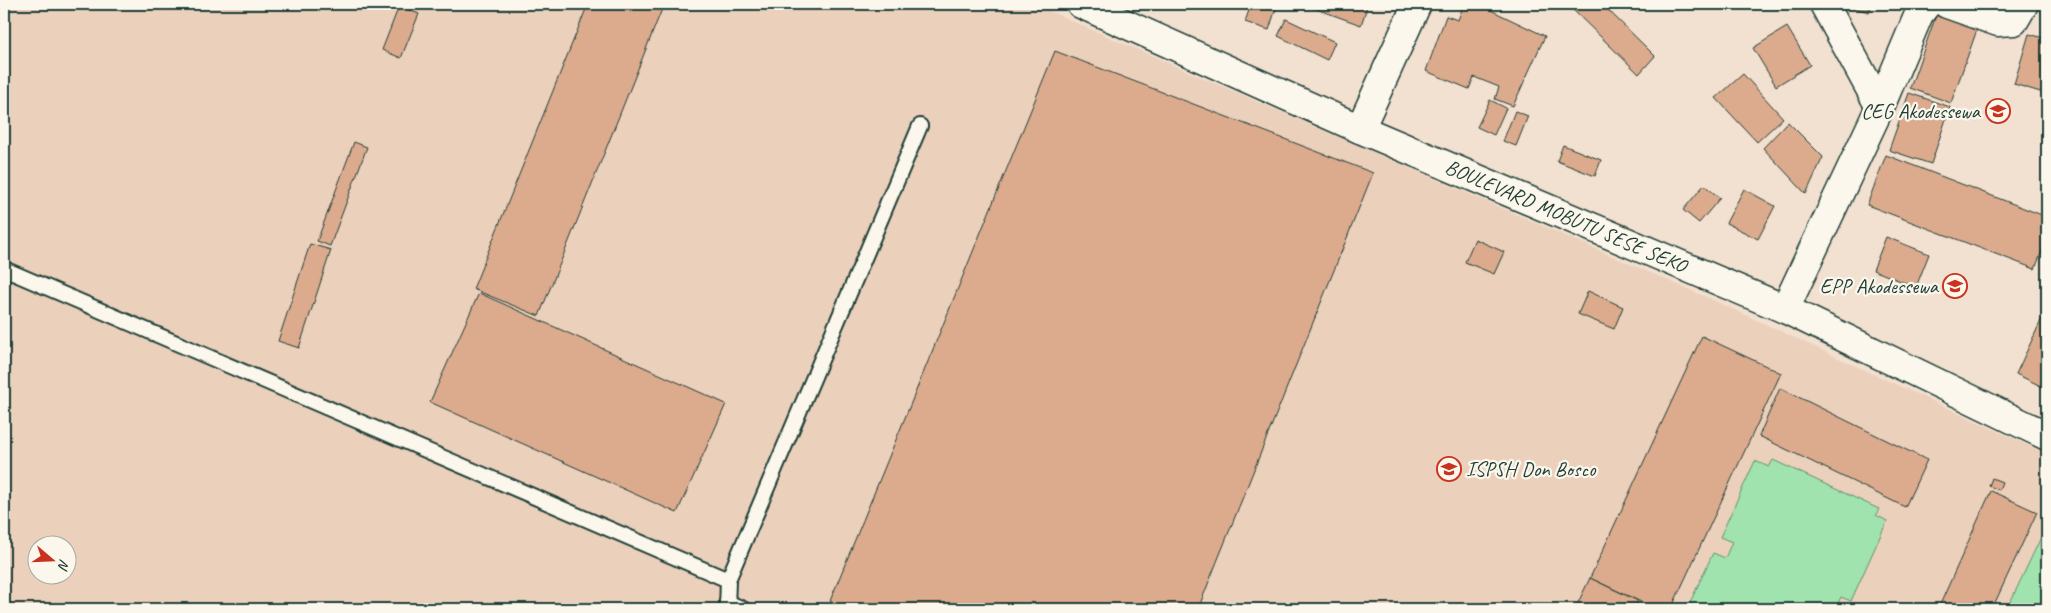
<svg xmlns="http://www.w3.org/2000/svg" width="2051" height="613" viewBox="0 0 2051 613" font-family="Caveat,sans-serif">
<rect width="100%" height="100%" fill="#f2e0d0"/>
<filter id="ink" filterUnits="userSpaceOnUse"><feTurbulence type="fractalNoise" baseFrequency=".02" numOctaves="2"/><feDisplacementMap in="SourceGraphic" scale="10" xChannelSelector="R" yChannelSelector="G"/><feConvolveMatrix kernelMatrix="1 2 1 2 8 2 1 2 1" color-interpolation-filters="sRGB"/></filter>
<g filter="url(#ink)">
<path fill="#ebd0bc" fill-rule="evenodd" d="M4 4H1033L1713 300 2047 454V609H4ZM38 546H68V576H38Z"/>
<g fill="#a0e3ae" stroke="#609071">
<path d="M1773 460 1879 509 1876 515 1887 521 1851 601 1841 597 1835 609H1687L1713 553 1725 558 1732 542 1720 537 1755 461 1769 467Z"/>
<path d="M2043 533 2047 535V609H2007Z"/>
</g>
<g fill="#dcab8e" stroke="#1f3d34">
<path d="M588 4H664L539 316 473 289Z"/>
<path d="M1251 4H1264L1276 8 1269 30 1245 22Z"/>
<path d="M1309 4H1368L1361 25 1308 6Z"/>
<path d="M1464 4H1478L1545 36 1513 106 1495 99 1499 87 1474 77 1469 89 1426 71 1446 16 1458 20Z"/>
<path d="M1569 4H1602L1655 56 1639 74 1568 5Z"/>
<path d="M1840 4H1872L1869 12Z"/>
<path d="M1983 4H2007L2003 12Z"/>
<path d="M399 6 419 14 401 58 382 50Z"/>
<path d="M1938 10 1979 24 1951 103 1910 88Z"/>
<path d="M1286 19 1335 42 1327 60 1278 36Z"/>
<path d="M1787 27 1810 65 1776 86 1753 48Z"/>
<path d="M2029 34 2047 39V94L2014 84Z"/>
<path d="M1055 51 1373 173 1198 609H849L830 601Z"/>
<path d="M1743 74 1783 118 1757 142 1716 98Z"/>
<path d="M1909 93 1950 107 1931 164 1889 150Z"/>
<path d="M1490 100 1506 108 1494 135 1477 127Z"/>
<path d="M1515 111 1528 116 1516 146 1503 141Z"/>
<path d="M1788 122 1823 157 1806 194 1763 148Z"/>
<path d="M354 142 367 147 330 246 317 241Z"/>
<path d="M1563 145 1601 160 1595 176 1557 161Z"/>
<path d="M1886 155 2047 217V238L2035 269 1867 205Z"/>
<path d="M1704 185 1720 198 1699 223 1683 210Z"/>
<path d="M1744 189 1775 206 1758 239 1726 223Z"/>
<path d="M1886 237 1929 254 1916 287 1873 270Z"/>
<path d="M1475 239 1504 252 1494 274 1465 262Z"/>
<path d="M310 244 331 250 299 348 278 341Z"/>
<path d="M1588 291 1623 307 1614 329 1578 314Z"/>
<path d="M479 293 726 404 677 513 430 402Z"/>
<path d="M2047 308V389L2016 374Z"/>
<path d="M1702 336 1781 373 1671 609H1656L1590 578Z"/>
<path d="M1780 388 1927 460 1905 507 1759 436Z"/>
<path d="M1992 478 2002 482 1999 490 1989 486Z"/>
<path d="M1991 491 2037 512 1992 609H1938Z"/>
<path d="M1590 578 1638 601 1634 609H1575Z"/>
</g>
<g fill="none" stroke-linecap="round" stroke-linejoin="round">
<defs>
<g id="lane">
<path d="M4 269 728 580"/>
<path d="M727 602 743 609"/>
<path d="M727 609 728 580 920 126"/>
</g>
<g id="street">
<path d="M1824 4 1880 107"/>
<path d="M1947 4 1998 22 2014 21 2024 4"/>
<path d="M1360 129 1417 4"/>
<path d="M1785 309 1880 107 1919 14 1927 4"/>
</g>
<path id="secondary" d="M1081 4 1360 129 1785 309 2047 436"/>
</defs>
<use href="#lane" stroke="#1f3d34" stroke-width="18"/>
<use href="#street" stroke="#1f3d34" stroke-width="31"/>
<use href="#secondary" stroke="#1f3d34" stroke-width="31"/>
<use href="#lane" stroke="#fbf7ec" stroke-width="14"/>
<use href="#street" stroke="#fbf7ec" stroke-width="28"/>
<use href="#secondary" stroke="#fbf7ec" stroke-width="28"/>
</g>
</g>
<defs>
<symbol id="school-ring" viewBox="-11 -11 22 22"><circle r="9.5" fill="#fbf7ec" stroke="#c8321e" stroke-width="1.5"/><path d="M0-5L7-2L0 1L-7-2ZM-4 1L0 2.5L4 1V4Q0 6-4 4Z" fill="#c8321e"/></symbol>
<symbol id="university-ring" viewBox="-11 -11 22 22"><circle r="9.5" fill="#fbf7ec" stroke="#c8321e" stroke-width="1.5"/><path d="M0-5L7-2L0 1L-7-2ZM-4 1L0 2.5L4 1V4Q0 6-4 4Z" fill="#c8321e"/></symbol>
</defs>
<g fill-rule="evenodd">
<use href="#school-ring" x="1984" y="97" width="28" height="28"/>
<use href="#school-ring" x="1941" y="272" width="28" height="28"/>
<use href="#university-ring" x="1435" y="455" width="28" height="28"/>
</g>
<g text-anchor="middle" stroke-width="4.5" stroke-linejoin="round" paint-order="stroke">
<g font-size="21" fill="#1f3d34" stroke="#fbf7ec" text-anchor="end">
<text x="1980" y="118">CEG Akodessewa</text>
<text x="1938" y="293">EPP Akodessewa</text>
<text x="1466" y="476" text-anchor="start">ISPSH Don Bosco</text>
</g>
<g font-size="21" fill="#1f3d34" stroke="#fbf7ec">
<text transform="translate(1566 216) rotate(23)" y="7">BOULEVARD MOBUTU SESE SEKO</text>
</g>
</g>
<rect width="2051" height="613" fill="none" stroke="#fbf7ec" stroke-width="20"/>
<rect x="10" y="10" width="2031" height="593" fill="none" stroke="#1f3d34" stroke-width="2" filter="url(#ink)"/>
<g transform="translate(52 560) rotate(109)"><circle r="24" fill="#fbf7ec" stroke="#a3ada2"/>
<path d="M0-4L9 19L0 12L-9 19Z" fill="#c8321e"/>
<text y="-8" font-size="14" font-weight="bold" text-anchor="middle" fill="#1f3d34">N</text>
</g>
</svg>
